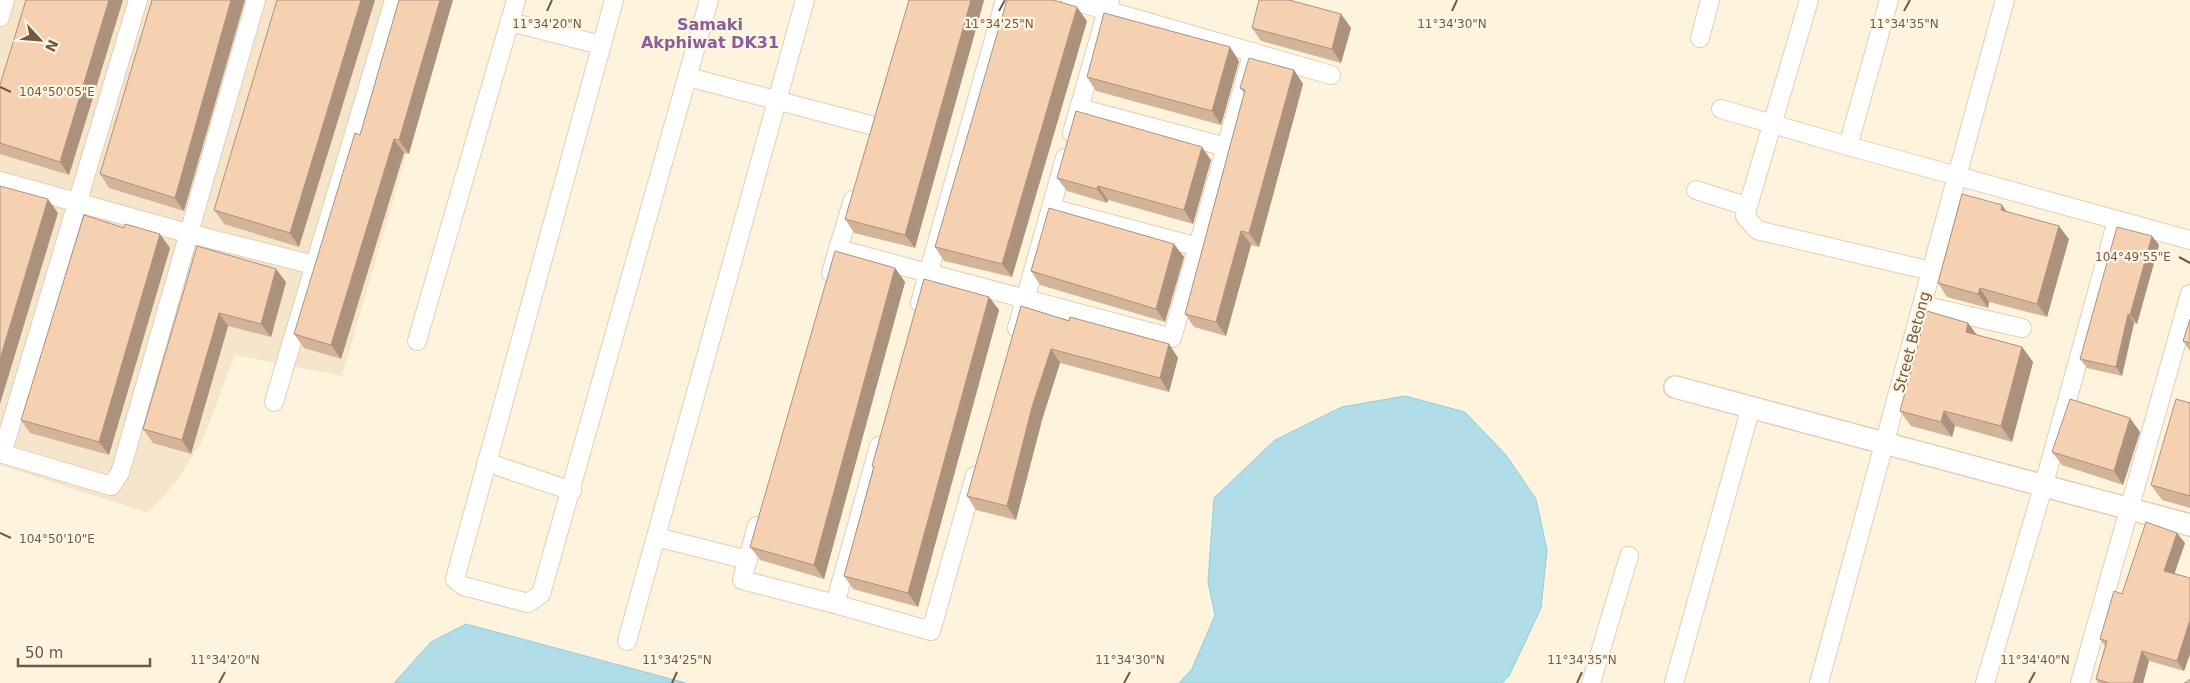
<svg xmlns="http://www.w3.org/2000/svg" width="2190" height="683" viewBox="0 0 2190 683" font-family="'DejaVu Sans',sans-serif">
<rect width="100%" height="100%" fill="#fef3dc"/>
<path fill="#f6e5ca" d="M0 0H451L342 376 235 355 203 439 176 482 148 513 0 465Z"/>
<g fill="#b0dde8" stroke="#95ccdb">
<path d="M1405 396 1465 412 1506 455 1536 499 1547 550 1541 608 1509 676 1502 683H1179L1192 669 1215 615 1208 582 1214 498 1275 440 1342 407Z"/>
<path d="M466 624 686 683H394L431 642Z"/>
</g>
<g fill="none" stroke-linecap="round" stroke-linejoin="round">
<defs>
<g id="minor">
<path d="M614 0 455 579 463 586 528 603 541 594 709 0"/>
<path d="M1071 0 1331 75"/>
<path d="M1809 0 1745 216 1757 230 1931 271"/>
<path d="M0 17 5 0"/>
<path d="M510 22 601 45"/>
<path d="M1700 38 1710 0"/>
<path d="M688 77 874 126"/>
<path d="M1079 108 1226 147"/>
<path d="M1721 109 1848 146 2190 240"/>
<path d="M1072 133 1110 0"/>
<path d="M1848 146 1889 0"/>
<path d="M0 181 187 233 314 265"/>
<path d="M1696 190 1746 206"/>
<path d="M1051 208 1198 247"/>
<path d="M838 249 1172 338 1253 52"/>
<path d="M831 273 853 200"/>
<path d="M920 303 1005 0"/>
<path d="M1922 305 2022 328"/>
<path d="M1017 328 1065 158"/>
<path d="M417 341 516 0"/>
<path d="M274 402 394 0"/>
<path d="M879 446 835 604 931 631 975 476"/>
<path d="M0 453 111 486 120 473 256 0"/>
<path d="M2 454 138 0"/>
<path d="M486 462 572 491"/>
<path d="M757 526 742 580 835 604"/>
<path d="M656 537 748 560"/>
<path d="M627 641 805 0"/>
<path d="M1591 683 1629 556"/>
<path d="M1674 683 1751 407"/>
<path d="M1819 683 2005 0"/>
<path d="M1985 683 2044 484 2117 220"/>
<path d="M2080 683 2190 294"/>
</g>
<path id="tertiary" d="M1675 387 2190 525"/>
</defs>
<use href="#minor" stroke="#e2ceb8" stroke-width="20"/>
<use href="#tertiary" stroke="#e2ceb8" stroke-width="24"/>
<use href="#minor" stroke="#fff" stroke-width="18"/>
<use href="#tertiary" stroke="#fff" stroke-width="21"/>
</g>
<g fill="#d3b499">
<path d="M26 0H123L69 175 0 154V85Z"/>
<path d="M152 0 184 211 109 188 100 174Z"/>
<path d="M277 0 299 247 224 224 214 210Z"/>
<path d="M399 0 409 154 404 153 341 359 304 348 294 334 360 135Z"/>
<path d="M909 0H984L915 248 854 233 845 219Z"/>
<path d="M1341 14 1351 28 1341 63 1261 41 1252 28Z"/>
<path d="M1087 21 1012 277 944 261 935 247Z"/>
<path d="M1239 61 1221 125 1096 91 1087 77Z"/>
<path d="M1294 70 1303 84 1259 247 1251 245 1226 336 1194 327 1185 314 1244 93 1240 88Z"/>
<path d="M1211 160 1193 224 1108 200 1107 203 1067 191 1057 178Z"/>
<path d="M2007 212 2069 239 2047 317 1989 302 1988 308 1947 297 1938 283Z"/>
<path d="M1174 244 1184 257 1165 322 1040 285 1031 271Z"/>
<path d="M2159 245 2137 324 2134 323 2122 376 2087 368 2080 359Z"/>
<path d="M197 246 286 282 271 337 228 326 191 454 153 443 143 429Z"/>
<path d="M170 248 109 455 30 433 21 420Z"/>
<path d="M895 268 905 282 824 579 760 560 750 547Z"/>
<path d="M989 297 999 310 918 607 853 589 844 576 873 468 872 466Z"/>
<path d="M1021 306 1069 321 1169 344 1178 358 1169 392 1060 363 1042 420 1016 520 976 510 967 496Z"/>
<path d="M2190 319V351L2183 341Z"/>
<path d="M1968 323 1977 335 2022 347 2033 362 2012 442 1955 426 1952 437 1911 426 1900 411Z"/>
<path d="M2190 403V508L2162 500 2151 485Z"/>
<path d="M2140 432 2123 485 2062 465 2052 452Z"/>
<path d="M2185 543 2174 573 2190 578V654L2184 671 2149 661 2143 683H2098L2096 679 2105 646 2100 639 2122 594Z"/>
</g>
<g fill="#ac927d">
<path d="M109 0H123L69 175 60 162Z"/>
<path d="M231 0H245L184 211 175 198Z"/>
<path d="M361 0H375L299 247 290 233Z"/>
<path d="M440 0H453L409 154 399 140Z"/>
<path d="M971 0H984L915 248 905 235Z"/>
<path d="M1077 7 1087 21 1012 277 1002 264Z"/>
<path d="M1341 14 1351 28 1341 63 1332 49Z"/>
<path d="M1230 47 1239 61 1221 125 1212 111Z"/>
<path d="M1294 70 1303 84 1259 247 1249 233Z"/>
<path d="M394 139 404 153 341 359 331 345Z"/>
<path d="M1202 147 1211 160 1193 224 1184 210Z"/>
<path d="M1098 186 1108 200 1107 203 1097 189Z"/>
<path d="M48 199 58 213 0 404V359Z"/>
<path d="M2002 205 2012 219 2001 210Z"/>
<path d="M2059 226 2069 239 2047 317 2037 304Z"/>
<path d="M1241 231 1251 245 1226 336 1216 322Z"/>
<path d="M160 234 170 248 109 455 99 442Z"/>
<path d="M2152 236 2159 245 2137 324 2130 315Z"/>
<path d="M1174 244 1184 257 1165 322 1156 309Z"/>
<path d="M895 268 905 282 824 579 814 565Z"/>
<path d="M276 269 286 282 271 337 261 324Z"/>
<path d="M1980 288 1989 302 1988 308 1978 294Z"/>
<path d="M989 297 999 310 918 607 908 593Z"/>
<path d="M219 313 228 326 191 454 182 440Z"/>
<path d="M2128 314 2134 323 2122 376 2116 367Z"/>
<path d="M1968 323 1979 338 1966 332Z"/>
<path d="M1169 344 1178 358 1169 392 1160 378Z"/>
<path d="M2022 347 2033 362 2012 442 2001 426Z"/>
<path d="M1051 349 1060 363 1042 420 1016 520 1007 506 1032 407Z"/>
<path d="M1944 411 1955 426 1952 437 1941 422Z"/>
<path d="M2130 418 2140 432 2123 485 2114 471Z"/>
<path d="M2177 533 2185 543 2172 581 2164 571Z"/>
<path d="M2190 620V654L2184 671 2177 661Z"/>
<path d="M2142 651 2149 661 2143 683H2133Z"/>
</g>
<g fill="#f5d1b2" stroke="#ac927d">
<path d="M26 0H109L60 162 0 143V85Z"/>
<path d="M152 0H231L175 198 100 174Z"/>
<path d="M277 0H361L290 233 214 210Z"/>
<path d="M399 0H440L399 140 394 139 331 345 294 334 355 133 360 135Z"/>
<path d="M909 0H971L905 235 845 219Z"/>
<path d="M1007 0H1053L1077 7 1002 264 935 247Z"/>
<path d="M1259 0H1289L1341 14 1332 49 1252 28Z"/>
<path d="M1104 13 1230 47 1212 111 1087 77Z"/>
<path d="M1249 58 1294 70 1249 233 1241 231 1216 322 1185 314 1245 90 1240 88Z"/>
<path d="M1076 111 1202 147 1184 210 1098 186 1097 189 1057 178Z"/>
<path d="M0 186 48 199 0 359Z"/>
<path d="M1962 194 2002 205 2001 210 2059 226 2037 304 1980 288 1978 294 1938 283Z"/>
<path d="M1049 208 1174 244 1156 309 1031 271Z"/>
<path d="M84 215 124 228 125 224 160 234 99 442 21 420Z"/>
<path d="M2117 227 2152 236 2130 315 2128 314 2116 367 2080 359Z"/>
<path d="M197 246 276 269 261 324 219 313 182 440 143 429Z"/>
<path d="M835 251 895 268 814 565 750 547Z"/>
<path d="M924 279 989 297 908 593 844 576 874 467 872 466Z"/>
<path d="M1021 306 1069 321 1070 317 1169 344 1160 378 1051 349 1032 407 1007 506 967 496Z"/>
<path d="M1927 311 1968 323 1966 332 2022 347 2001 426 1944 411 1941 422 1900 411Z"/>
<path d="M2190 319V343L2183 341Z"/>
<path d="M2070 399 2130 418 2114 471 2052 452Z"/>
<path d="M2176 399 2190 403V496L2151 485Z"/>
<path d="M2146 522 2177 533 2164 571 2190 578V620L2177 661 2142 651 2133 683H2109L2096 679 2107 641 2100 639 2114 591 2122 594Z"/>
<path d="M2190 679V683H2184H2185Z"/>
</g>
<path fill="none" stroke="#745844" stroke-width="2" d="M547 11 552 0M999 11 1005 0M1452 11 1457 0M1904 11 1910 0M0 87 11 92M2179 257 2190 263M0 533 11 538M219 683 225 672M672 683 677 672M1124 683 1130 672M1577 683 1582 672M2029 683 2035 672"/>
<g text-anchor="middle" stroke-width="4.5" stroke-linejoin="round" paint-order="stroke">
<g font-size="15" fill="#745844" stroke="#fff6e4">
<text transform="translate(1912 342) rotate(-75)" y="5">Street Betong</text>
</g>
<g font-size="16" font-weight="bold" fill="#895e99" stroke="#fff6e4">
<text x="710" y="30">Samaki<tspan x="710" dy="18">Akphiwat DK31</tspan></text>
</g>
</g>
<g font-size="12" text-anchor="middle" fill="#745844" stroke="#fff6e4" stroke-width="4.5" stroke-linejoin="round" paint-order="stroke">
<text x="547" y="28">11°34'20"N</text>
<text x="1452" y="28">11°34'30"N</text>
<text x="1904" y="28">11°34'35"N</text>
<text x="999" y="28">11°34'25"N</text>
<text x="57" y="96">104°50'05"E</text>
<text x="2133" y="261">104°49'55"E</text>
<text x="57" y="543">104°50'10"E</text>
<text x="225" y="664">11°34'20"N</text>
<text x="677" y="664">11°34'25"N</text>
<text x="1130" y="664">11°34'30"N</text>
<text x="1582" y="664">11°34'35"N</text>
<text x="2035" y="664">11°34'40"N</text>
</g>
<g transform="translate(40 40) rotate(116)" stroke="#fff6e4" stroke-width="4" paint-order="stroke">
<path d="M0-4L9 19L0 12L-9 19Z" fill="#745844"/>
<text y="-8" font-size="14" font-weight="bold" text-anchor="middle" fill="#745844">N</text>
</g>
<path d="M18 658v8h132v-8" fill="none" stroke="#745844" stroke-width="2.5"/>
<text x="25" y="658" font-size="15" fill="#745844" stroke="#fff6e4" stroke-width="4" paint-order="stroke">50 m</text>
</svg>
